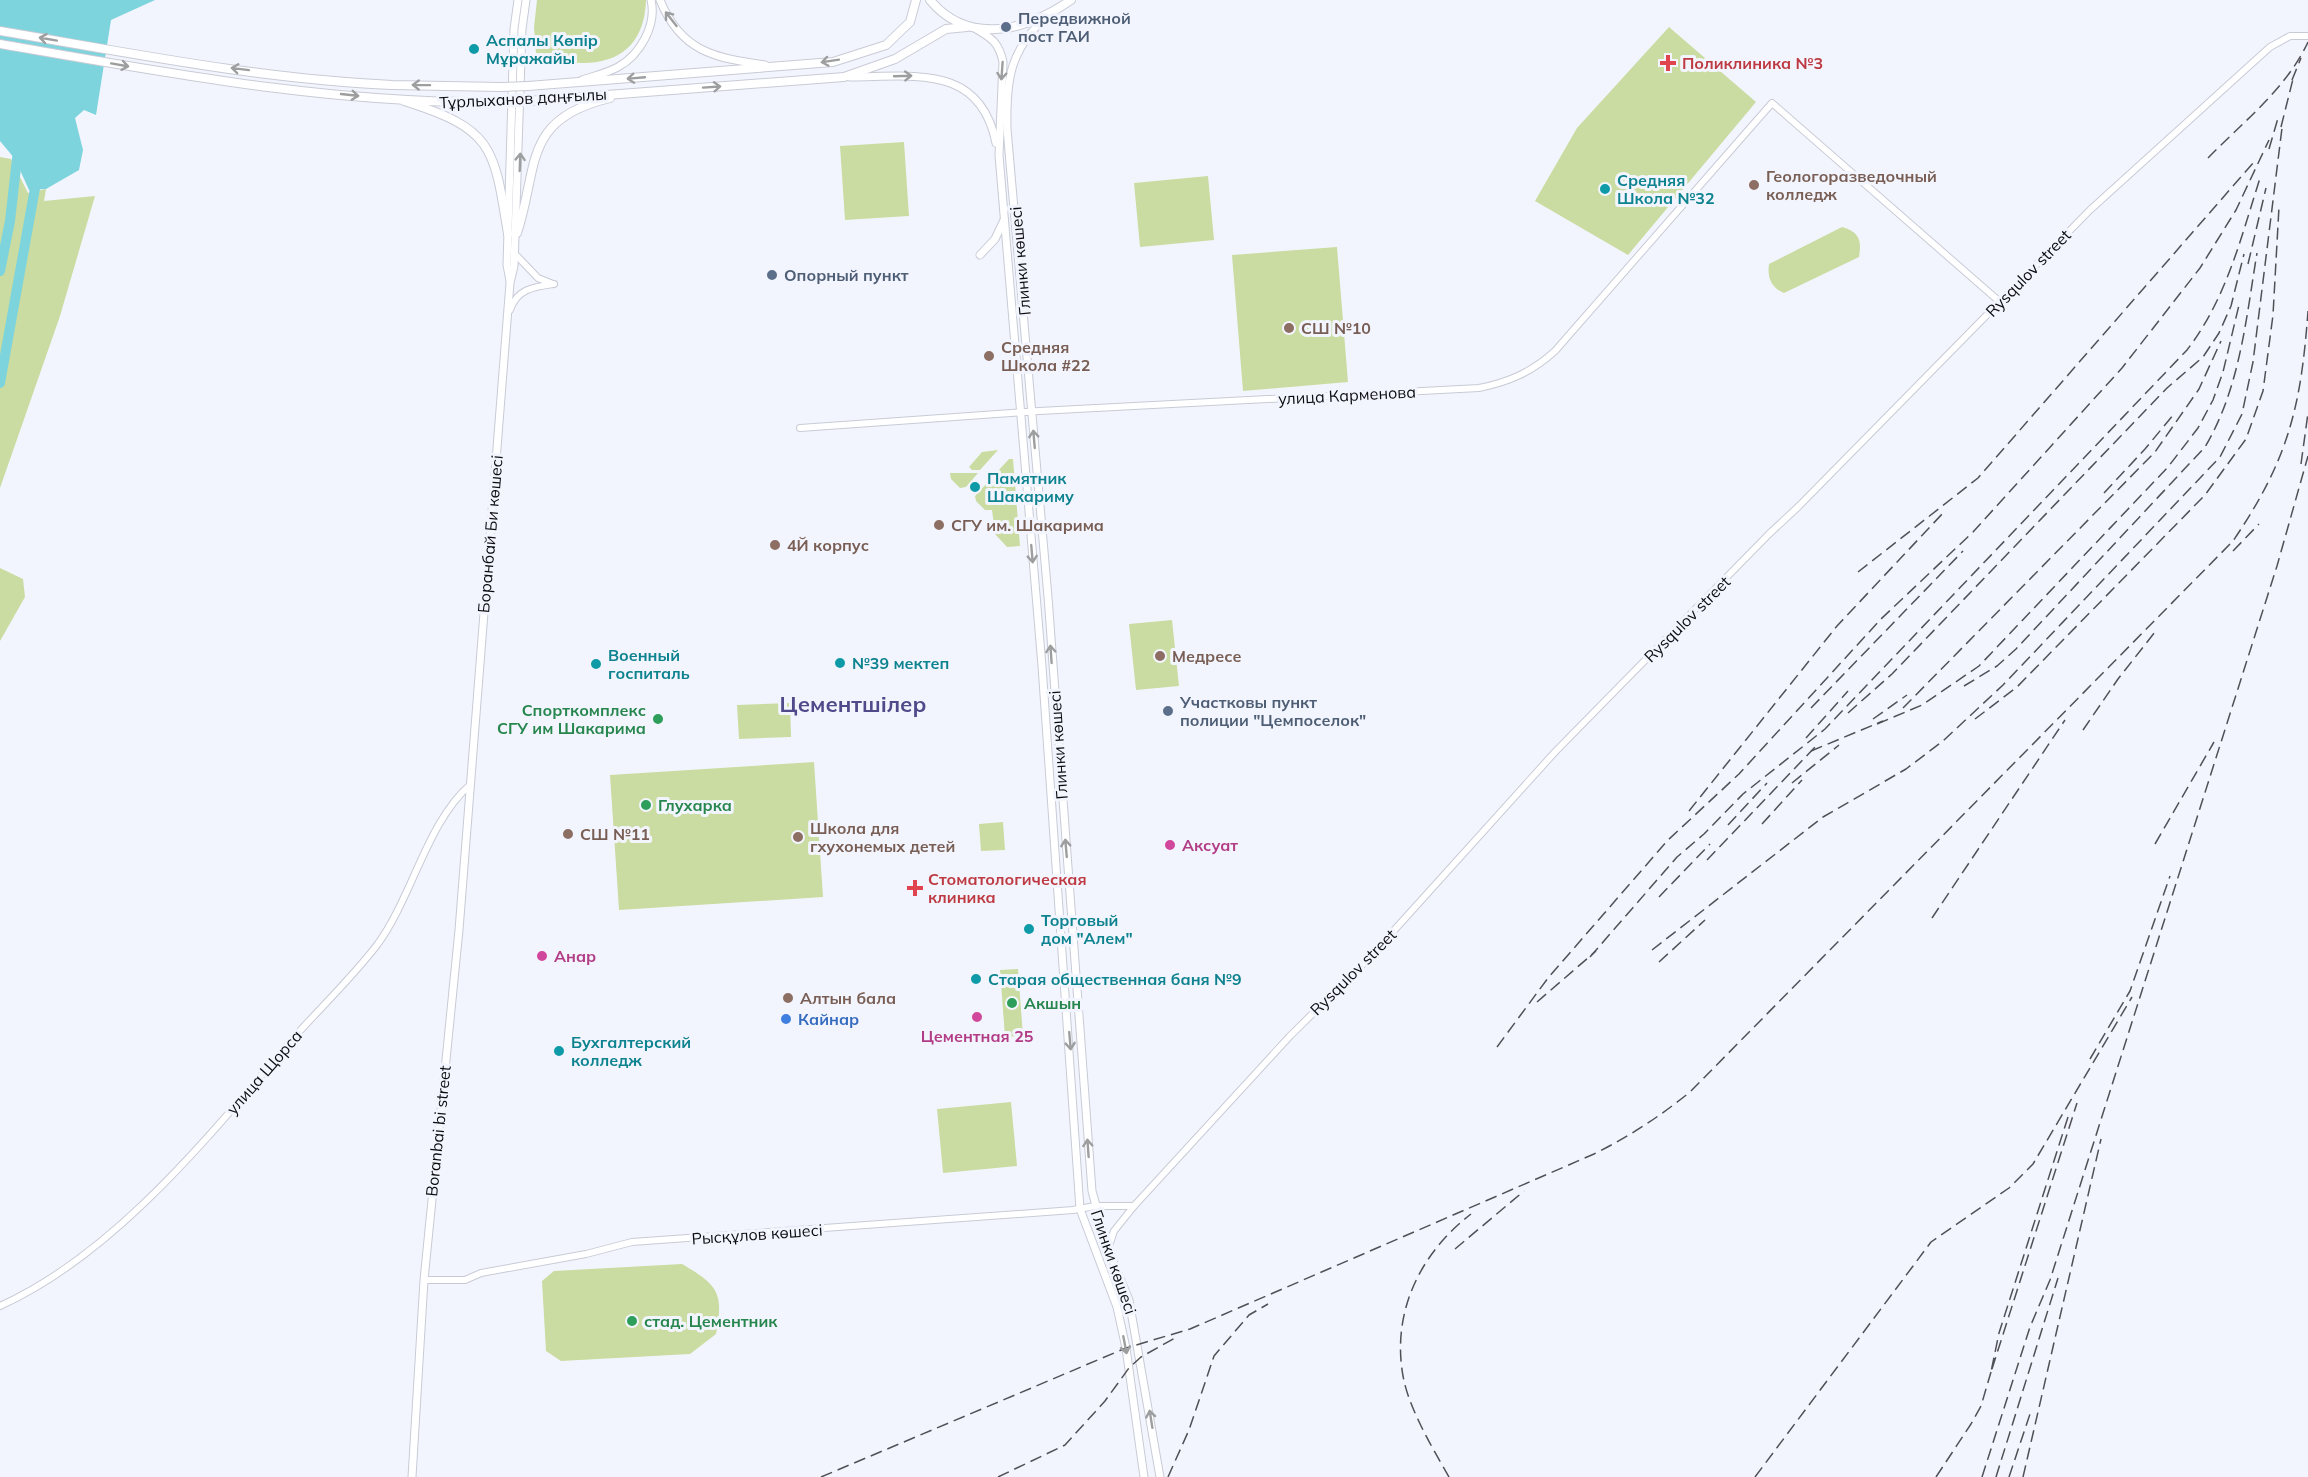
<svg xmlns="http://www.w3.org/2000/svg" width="2308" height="1477" viewBox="0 0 2308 1477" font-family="Mulish,sans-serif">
<rect width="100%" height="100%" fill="#f3f5fe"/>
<g fill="#cadca1">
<path d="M537 0H646C644 67 587 72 536 54L534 27Z"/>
<path d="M1669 27 1756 102 1628 255 1535 201 1577 128Z"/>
<path d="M904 142 909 216 845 220 840 146Z"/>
<path d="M0 157 11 159 28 193 46 189 44 201 95 196 60 316 0 488Z"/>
<path d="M1208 176 1214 240 1140 247 1134 183Z"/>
<path d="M1842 227C1859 232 1862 240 1859 257L1784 293C1771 288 1767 277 1769 264Z"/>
<path d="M1337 247 1348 382 1243 391 1232 255Z"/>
<path d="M998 450 980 470H972L969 467 982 452Z"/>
<path d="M1009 459H1013L1020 546 1007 547 995 534 992 510H985L976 501 975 496Z"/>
<path d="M950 473H978L966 487 960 488 951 479Z"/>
<path d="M0 568 23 579 25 597 0 641Z"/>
<path d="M1172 620 1179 686 1136 690 1129 624Z"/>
<path d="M790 703 791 737 739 739 737 705Z"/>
<path d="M814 762 823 897 619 910 610 775Z"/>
<path d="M1003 822 1005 850 981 851 979 824Z"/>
<path d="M1018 969 1023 1036 1005 1037 1000 970Z"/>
<path d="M1011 1102 1017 1166 943 1173 937 1109Z"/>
<path d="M682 1264C718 1285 724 1293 716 1334L690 1354 561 1361 546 1351 542 1281 554 1271Z"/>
</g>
<path fill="#7dd4dc" d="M0 0H155L111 20 96 115 84 110 75 118 83 150 79 170 46 189 29 190 15 159 0 141Z"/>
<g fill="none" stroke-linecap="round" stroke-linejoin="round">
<g stroke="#7dd4dc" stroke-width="10">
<path d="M0 271 10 221 18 150"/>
<path d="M0 383 37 177"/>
</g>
<defs>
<g id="tertiary">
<path d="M515 254 538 278 553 284"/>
<path d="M510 310C517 289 533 287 554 284"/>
<path d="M800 428 1039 411 1479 388C1509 382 1532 372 1555 351L1772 103 2000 302"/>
<path d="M1108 1249 1114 1231 1134 1206 1290 1036 1370 957 1555 752 1769 534 1799 506 2090 210 2270 47 2290 36H2308"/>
<path d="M424 1280H465L481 1273 586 1254 632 1242 1073 1210 1095 1206H1134"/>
<path d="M0 1306C115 1254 208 1137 289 1043 318 1010 351 979 377 945 412 898 427 822 470 785"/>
</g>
<g id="secondary">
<path d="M660 0C681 52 715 58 765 65"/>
<path d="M1046 17C1009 51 1006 81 1007 129L1048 597 1092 1191 1108 1249 1129 1300 1160 1477"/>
<path d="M976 29C992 38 999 43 1003 62L999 155 1042 666 1080 1209 1117 1307 1126 1348 1144 1477"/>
<path d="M850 77C912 77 980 63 996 143"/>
<path d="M582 80C594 76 607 73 618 67 640 55 657 25 651 0"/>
<path d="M980 255 995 239 1004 220"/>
<path d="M510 281 507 265 514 29 518 0"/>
<path d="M412 1477 424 1280 459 930 510 283 514 266 522 29 526 0"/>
</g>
<g id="primary">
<path d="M404 101C493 129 494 146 508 234"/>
<path d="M517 233C539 166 522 119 610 98"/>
</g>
<g id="trunk">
<path d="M930 0C969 47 1028 30 1071 0"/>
<path d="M0 31C130 53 260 79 392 85 428 86 465 86 501 87"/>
<path d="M0 44C163 72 335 105 501 102"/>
<path d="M528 86 833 62 886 45 910 22 916 0"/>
<path d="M528 101 844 77 895 59 946 29 967 27"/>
</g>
</defs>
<use href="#tertiary" stroke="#c8cbd6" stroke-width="8"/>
<use href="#secondary" stroke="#c8cbd6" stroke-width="9"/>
<use href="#primary" stroke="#c8cbd6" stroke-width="10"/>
<use href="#trunk" stroke="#c8cbd6" stroke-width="10"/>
<use href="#tertiary" stroke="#fff" stroke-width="6"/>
<use href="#secondary" stroke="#fff" stroke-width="7"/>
<use href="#primary" stroke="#fff" stroke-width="8"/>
<use href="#trunk" stroke="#fff" stroke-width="8"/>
<g stroke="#505156" stroke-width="1.5" stroke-dasharray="12 6" stroke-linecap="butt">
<path d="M2292 80 2301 58"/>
<path d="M2281 127 2294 75"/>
<path d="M2269 149 2278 118"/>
<path d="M2208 158C2242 123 2287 88 2308 42"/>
<path d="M2248 264 2266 188"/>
<path d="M2301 464 2308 413"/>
<path d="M2104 493 2145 449 2174 414"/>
<path d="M2233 551 2259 524"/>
<path d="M1858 572 1978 478 2254 162"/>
<path d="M1964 686 1997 666 2016 649 2205 447C2240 388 2246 319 2257 253"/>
<path d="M1811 708 1963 551"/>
<path d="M1903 708 2155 452 2199 389 2221 341"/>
<path d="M1848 713 1892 674 2167 388 2203 357 2219 333 2231 306 2244 254"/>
<path d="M1873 719 1907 695"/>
<path d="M1975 719 2017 687 2205 495 2246 439 2263 391 2273 315 2279 207"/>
<path d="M1877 724 1922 705 1979 666 2168 467 2198 428 2213 400 2223 372 2239 305"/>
<path d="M2083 730 2118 679 2155 632"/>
<path d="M1806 738 1848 691"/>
<path d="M1811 751 1883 721"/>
<path d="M1792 783 1839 745"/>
<path d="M1689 811 1837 626 1944 512"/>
<path d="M1762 824 1802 780"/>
<path d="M1728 825 1767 783"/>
<path d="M2155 844 2214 742"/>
<path d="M1707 860 1817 745"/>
<path d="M1659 897 1710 844"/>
<path d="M1932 918 2065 720"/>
<path d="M1652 950 1823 817 1906 769 1943 741 2003 685 2220 457 2242 414 2253 362 2282 128"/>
<path d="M1590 957 1677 857 1704 834 1743 794 1825 729 2187 350C2227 298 2241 237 2261 175"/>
<path d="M1659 962 1705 920"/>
<path d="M1537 1002 1596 951"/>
<path d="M1497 1047 1548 978 1668 840 1739 774 1881 619 1973 532 2122 368 2200 268 2236 210 2269 140"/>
<path d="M2090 1059 2130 991 2170 876"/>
<path d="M2068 1117 1999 1333 1991 1372 2077 1103"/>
<path d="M1455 1249 1524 1191"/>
<path d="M821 1477 1126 1348 1190 1329 1594 1154C1630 1136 1659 1117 1690 1092L2233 541C2288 460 2301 408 2308 311"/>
<path d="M998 1477 1065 1445 1105 1401 1129 1368 1141 1357 1175 1338"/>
<path d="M1168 1477 1189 1430 1214 1356 1249 1315 1268 1304"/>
<path d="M1449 1477C1433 1449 1411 1412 1404 1381 1390 1315 1419 1254 1471 1214"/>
<path d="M1755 1477 1931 1242 2009 1188 2033 1164 2132 997"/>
<path d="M1936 1477 1971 1424 1981 1406 1991 1372"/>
<path d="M1982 1477 2030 1327 2050 1280 2277 566 2308 456"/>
<path d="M1996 1477 2058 1278"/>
<path d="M2009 1477 2031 1411"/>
<path d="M2023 1477 2101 1139"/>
</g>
<defs>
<g id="trunk-bridge">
<path d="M501 87 528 86"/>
<path d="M501 102 528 101"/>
</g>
</defs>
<use href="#trunk-bridge" stroke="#c8cbd6" stroke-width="10" stroke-linecap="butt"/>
<use href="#trunk-bridge" stroke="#fff" stroke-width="8"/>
</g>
<defs><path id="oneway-shaft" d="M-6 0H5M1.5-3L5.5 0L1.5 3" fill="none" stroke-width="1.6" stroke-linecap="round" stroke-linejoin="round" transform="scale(1.5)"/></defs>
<g stroke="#9d9e9f">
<use href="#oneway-shaft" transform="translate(671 19) rotate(-128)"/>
<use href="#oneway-shaft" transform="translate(48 39) rotate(-170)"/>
<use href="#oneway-shaft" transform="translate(830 61) rotate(171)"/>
<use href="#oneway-shaft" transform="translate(120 65) rotate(10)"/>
<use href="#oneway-shaft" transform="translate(240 69) rotate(-173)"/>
<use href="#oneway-shaft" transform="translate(1002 71) rotate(94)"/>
<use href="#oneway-shaft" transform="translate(903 76) rotate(-2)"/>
<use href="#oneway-shaft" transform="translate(636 78) rotate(175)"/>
<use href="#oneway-shaft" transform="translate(421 85) rotate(-179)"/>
<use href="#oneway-shaft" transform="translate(712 87) rotate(-4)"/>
<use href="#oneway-shaft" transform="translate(350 95) rotate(6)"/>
<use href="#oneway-shaft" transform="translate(520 162) rotate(-88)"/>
<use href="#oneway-shaft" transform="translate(1034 439) rotate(-95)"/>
<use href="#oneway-shaft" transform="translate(1032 554) rotate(85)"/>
<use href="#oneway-shaft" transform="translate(1051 654) rotate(-94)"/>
<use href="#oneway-shaft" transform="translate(1066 848) rotate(-95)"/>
<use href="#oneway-shaft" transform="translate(1070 1041) rotate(85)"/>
<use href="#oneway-shaft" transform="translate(1088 1148) rotate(-94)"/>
<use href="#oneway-shaft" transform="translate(1125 1345) rotate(79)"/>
<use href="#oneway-shaft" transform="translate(1151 1419) rotate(-99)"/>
</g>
<g fill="#5c6f8a" stroke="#f3f5fe" stroke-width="2">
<circle cx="1006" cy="27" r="6"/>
<circle cx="772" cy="275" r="6"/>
<circle cx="1168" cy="711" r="6"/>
</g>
<g fill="#0f9aa8" stroke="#f3f5fe" stroke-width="2">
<circle cx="474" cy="49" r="6"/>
<circle cx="1605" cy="189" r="6"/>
<circle cx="975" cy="487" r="6"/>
<circle cx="840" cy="663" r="6"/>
<circle cx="596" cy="664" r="6"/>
<circle cx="1029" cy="929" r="6"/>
<circle cx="976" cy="979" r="6"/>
<circle cx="559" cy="1051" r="6"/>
</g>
<g fill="#e0444e" stroke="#f3f5fe" stroke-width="2">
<path d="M1665 54h6v6h6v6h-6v6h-6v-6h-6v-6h6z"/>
<path d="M912 879h6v6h6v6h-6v6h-6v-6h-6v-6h6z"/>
</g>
<g fill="#8d6e63" stroke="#f3f5fe" stroke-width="2">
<circle cx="1754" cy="185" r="6"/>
<circle cx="1289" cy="328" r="6"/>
<circle cx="989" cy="356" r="6"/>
<circle cx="939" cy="525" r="6"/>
<circle cx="775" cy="545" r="6"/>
<circle cx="1160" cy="656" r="6"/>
<circle cx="568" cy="834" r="6"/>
<circle cx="798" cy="837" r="6"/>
<circle cx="788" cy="998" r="6"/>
</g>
<g fill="#2e9e5b" stroke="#f3f5fe" stroke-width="2">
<circle cx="658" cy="719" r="6"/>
<circle cx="646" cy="805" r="6"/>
<circle cx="1012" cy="1003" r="6"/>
<circle cx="632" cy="1321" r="6"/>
</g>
<g fill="#d1479c" stroke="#f3f5fe" stroke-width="2">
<circle cx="1170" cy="845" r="6"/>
<circle cx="542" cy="956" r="6"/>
<circle cx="977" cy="1017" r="6"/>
</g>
<circle fill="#3f7fe0" stroke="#f3f5fe" stroke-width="2" cx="786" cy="1019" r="6"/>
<g text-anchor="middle" stroke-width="6" stroke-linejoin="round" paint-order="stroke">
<g font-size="16" font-weight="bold" fill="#4e5e75" stroke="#f3f5fe" text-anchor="start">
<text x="1018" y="24">Передвижной<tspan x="1018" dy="18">пост ГАИ</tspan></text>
<text x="784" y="281">Опорный пункт</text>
<text x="1180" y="708">Участковы пункт<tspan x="1180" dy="18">полиции "Цемпоселок"</tspan></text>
</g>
<g font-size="16" font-weight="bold" fill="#0d838f" stroke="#f3f5fe" text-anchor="start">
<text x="486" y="46">Аспалы Көпір<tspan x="486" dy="18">Мұражайы</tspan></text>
<text x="1617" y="186">Средняя<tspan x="1617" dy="18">Школа №32</tspan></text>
<text x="987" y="484">Памятник<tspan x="987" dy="18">Шакариму</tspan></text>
<text x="608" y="661">Военный<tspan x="608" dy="18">госпиталь</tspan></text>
<text x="852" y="669">№39 мектеп</text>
<text x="1041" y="926">Торговый<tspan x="1041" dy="18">дом "Алем"</tspan></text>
<text x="988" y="985">Старая общественная баня №9</text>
<text x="571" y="1048">Бухгалтерский<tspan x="571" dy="18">колледж</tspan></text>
</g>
<g font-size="16" font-weight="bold" fill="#be3a42" stroke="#f3f5fe" text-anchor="start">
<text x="1682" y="69">Поликлиника №3</text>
<text x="928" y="885">Стоматологическая<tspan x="928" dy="18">клиника</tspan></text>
</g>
<g font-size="16" fill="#0b0c0f" stroke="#f3f5fe">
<text transform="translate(523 98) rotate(-3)" y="6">Тұрлыханов даңғылы</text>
<text transform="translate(1020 261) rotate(-95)" y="6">Глинки көшесі</text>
<text transform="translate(2028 273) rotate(-46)" y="6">Rysqulov street</text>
<text transform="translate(1347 395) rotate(-3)" y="6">улица Карменова</text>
<text transform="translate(490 534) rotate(-85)" y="6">Боранбай Би көшесі</text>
<text transform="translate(1687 619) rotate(-45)" y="6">Rysqulov street</text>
<text transform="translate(1058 745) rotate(-94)" y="6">Глинки көшесі</text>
<text transform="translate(1353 972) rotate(-45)" y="6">Rysqulov street</text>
<text transform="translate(264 1072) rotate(-49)" y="6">улица Щорса</text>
<text transform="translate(438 1131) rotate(-84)" y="6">Boranbai bi street</text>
<text transform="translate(757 1234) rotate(-4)" y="6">Рысқұлов көшесі</text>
<text transform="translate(1114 1262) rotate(71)" y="6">Глинки көшесі</text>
</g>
<g font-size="16" font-weight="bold" fill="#785e54" stroke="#f3f5fe" text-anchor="start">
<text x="1766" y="182">Геологоразведочный<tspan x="1766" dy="18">колледж</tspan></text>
<text x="1301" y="334">СШ №10</text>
<text x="1001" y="353">Средняя<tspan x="1001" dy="18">Школа #22</tspan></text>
<text x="951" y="531">СГУ им. Шакарима</text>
<text x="787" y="551">4Й корпус</text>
<text x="1172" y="662">Медресе</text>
<text x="810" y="834">Школа для<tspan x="810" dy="18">гхухонемых детей</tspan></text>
<text x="580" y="840">СШ №11</text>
<text x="800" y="1004">Алтын бала</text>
</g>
<g font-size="16" font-weight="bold" fill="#27864d" stroke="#f3f5fe" text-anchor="start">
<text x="646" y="716" text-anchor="end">Спорткомплекс<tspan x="646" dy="18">СГУ им Шакарима</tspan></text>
<text x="658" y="811">Глухарка</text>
<text x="1024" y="1009">Акшын</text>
<text x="644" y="1327">стад. Цементник</text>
</g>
<g font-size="16" font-weight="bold" fill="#b23c85" stroke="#f3f5fe" text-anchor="start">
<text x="1182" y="851">Аксуат</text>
<text x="554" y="962">Анар</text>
<text x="977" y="1042" text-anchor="middle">Цементная 25</text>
</g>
<g font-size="16" font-weight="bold" fill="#366cbe" stroke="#f3f5fe" text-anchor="start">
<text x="798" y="1025">Кайнар</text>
</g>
<g font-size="22" font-weight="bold" fill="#4f4a89" stroke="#f3f5fe">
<text x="853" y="712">Цементшілер</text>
</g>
</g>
</svg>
